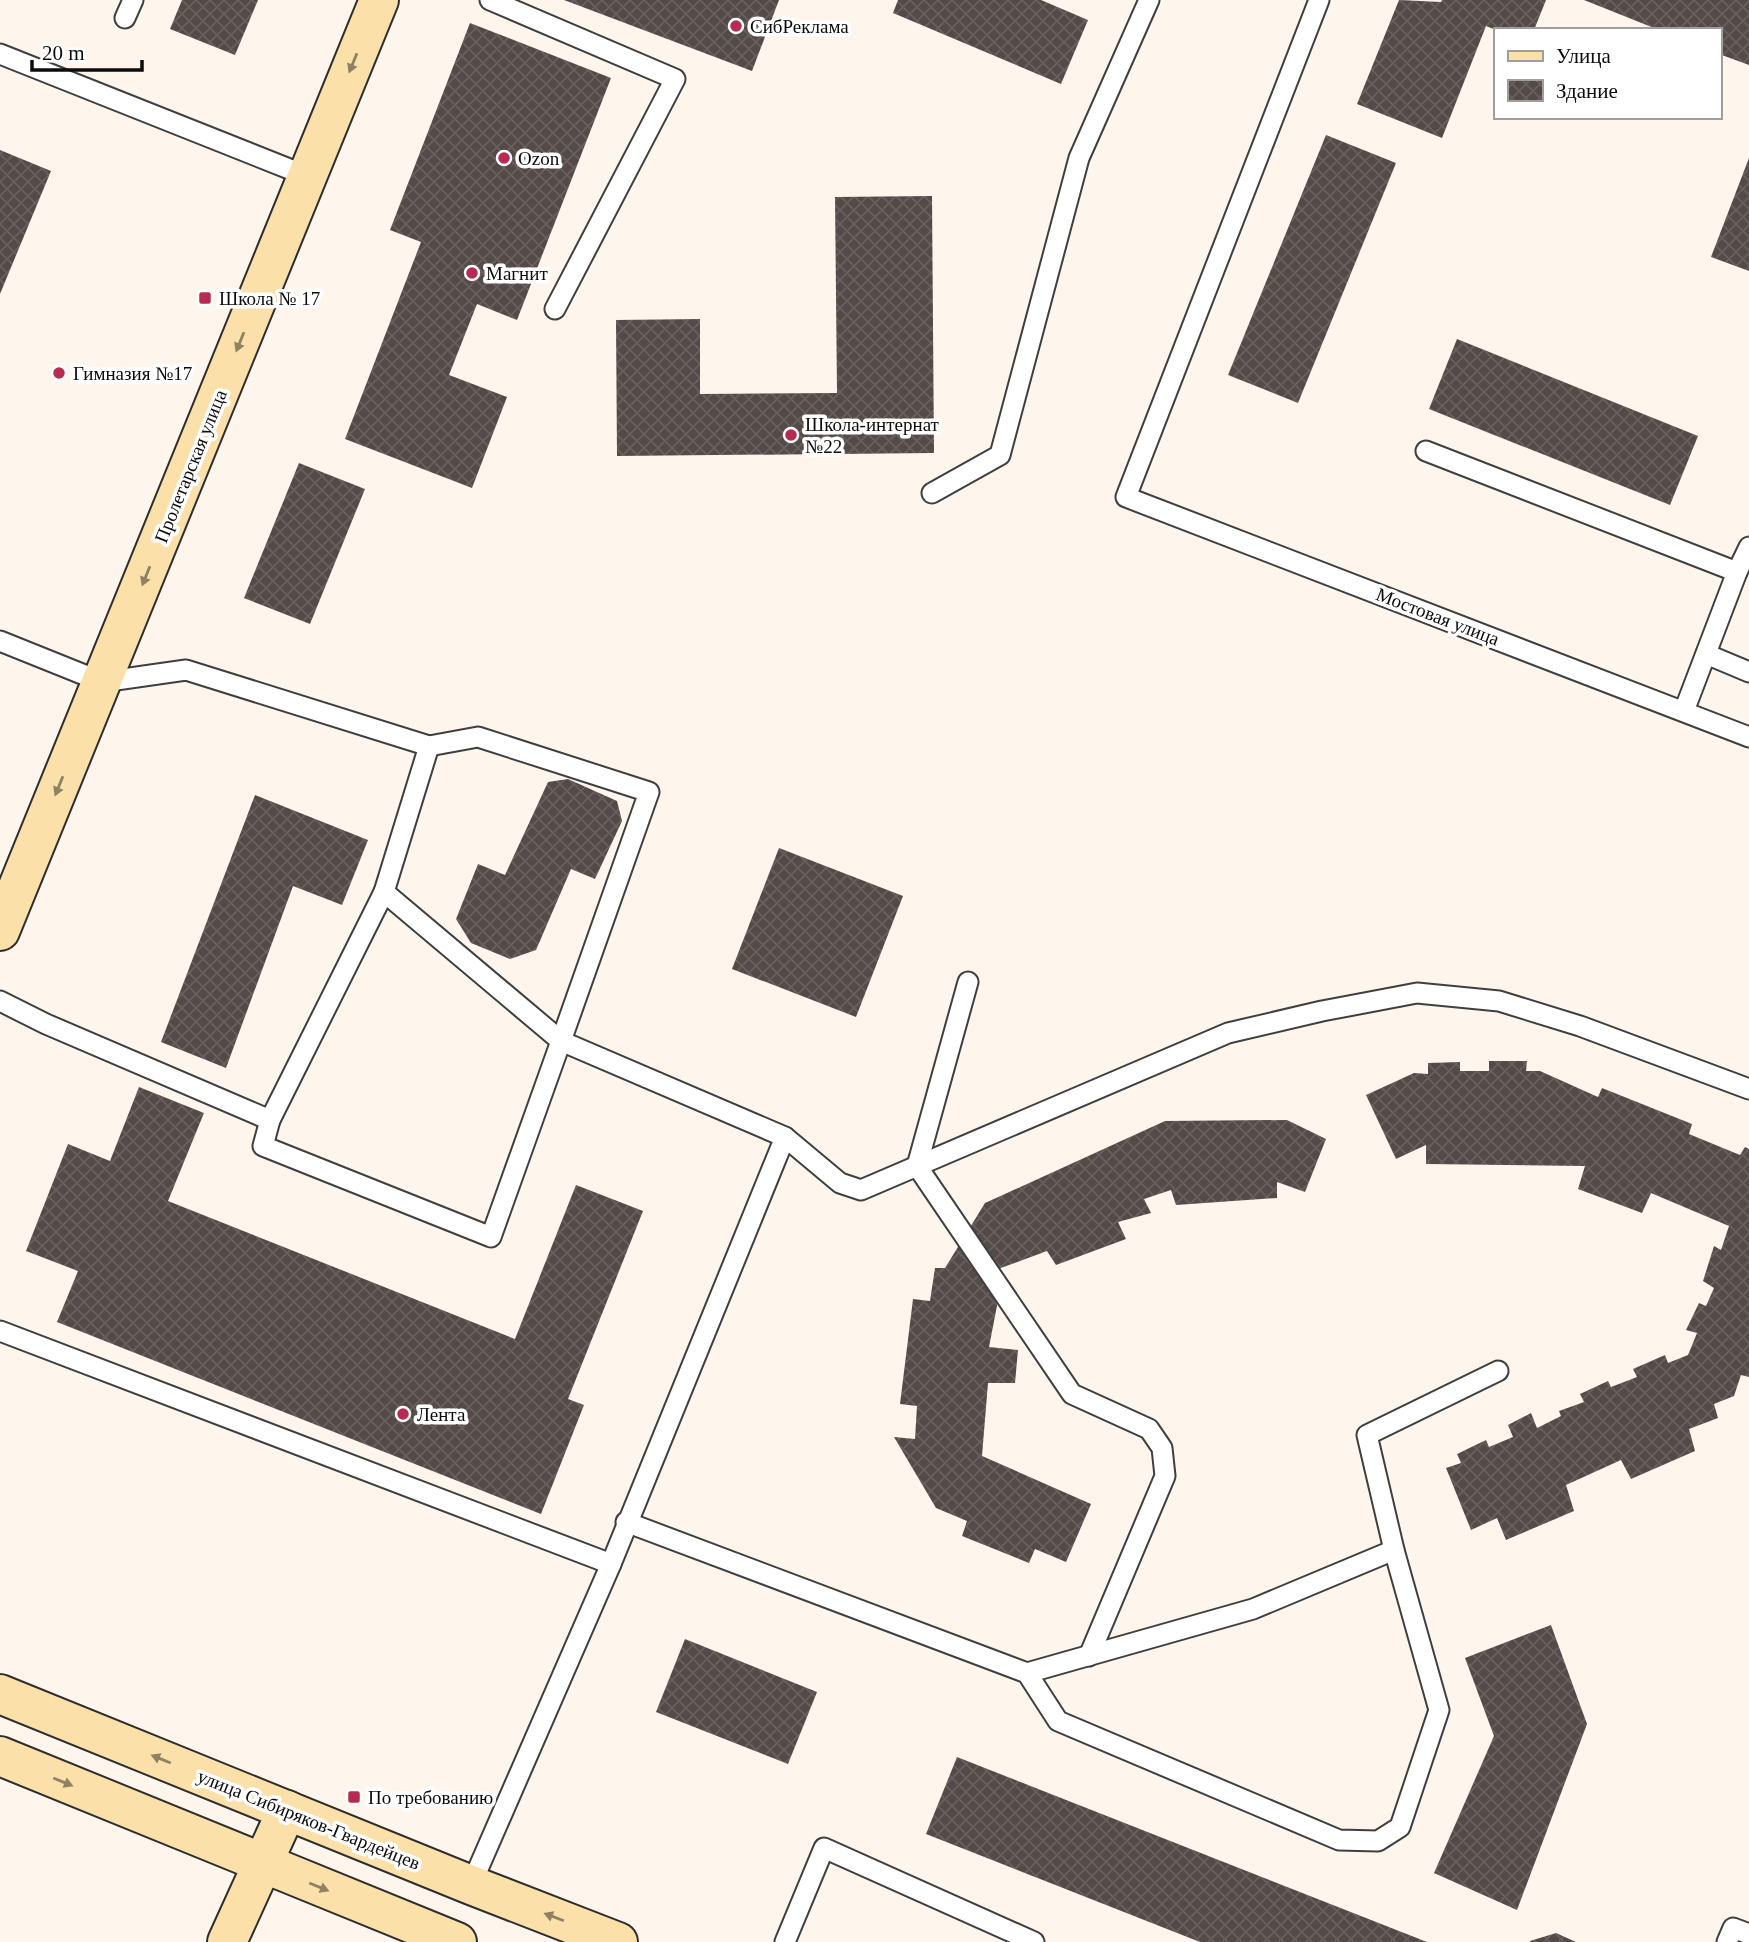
<svg xmlns="http://www.w3.org/2000/svg" width="1749" height="1942" viewBox="0 0 1749 1942" font-family="'Times New Roman',serif">
<defs>
<pattern id="building-cross-hatch" width="8" height="8" patternUnits="userSpaceOnUse" patternTransform="scale(1.75)"><rect width="8" height="8" fill="#544b49"/><path d="M0 0l8 8M0 8l8-8" fill="none" stroke="#68605f"/></pattern>
</defs>
<rect width="100%" height="100%" fill="#fef6ec"/>
<g fill="url(#building-cross-hatch)">
<path d="M182 0H258L235 55 170 29Z"/>
<path d="M564 0H779L752 71Z"/>
<path d="M898 0H1041L1088 20 1061 84 893 13Z"/>
<path d="M1399 0 1441 2 1442 0H1546L1534 30H1496L1486 26 1442 138 1357 104Z"/>
<path d="M1584 0H1749V65L1719 54V30H1659Z"/>
<path d="M470 23 611 78 517 320 477 304 449 375 507 397 472 488 345 439 421 242 390 230Z"/>
<path d="M1326 135 1396 163 1298 403 1228 375Z"/>
<path d="M0 150 51 171 0 294Z"/>
<path d="M1749 158V271L1711 257Z"/>
<path d="M932 196 934 453 617 456 616 320 700 319V394L837 393 835 197Z"/>
<path d="M1457 339 1698 436 1670 505 1429 409Z"/>
<path d="M299 463 365 489 310 624 244 598Z"/>
<path d="M568 779 617 801 622 821 595 879 571 869 536 950 510 959 471 943 456 919 478 864 505 875 548 782Z"/>
<path d="M255 795 368 840 342 905 293 886 226 1068 161 1042Z"/>
<path d="M779 848 903 896 856 1017 732 969Z"/>
<path d="M1489 1061H1527L1526 1071H1540L1598 1097 1602 1088 1692 1124 1689 1134 1740 1155 1745 1147 1749 1149V1377L1741 1375 1734 1396 1714 1404 1718 1418 1689 1429 1695 1451 1631 1479 1621 1460 1566 1485 1574 1511 1506 1540 1497 1518 1471 1530 1446 1468 1461 1463 1457 1454 1486 1440 1489 1447 1513 1437 1508 1425 1531 1413 1537 1428 1561 1416 1559 1411 1584 1402 1580 1394 1608 1381 1611 1387 1637 1377 1633 1369 1665 1355 1668 1363 1688 1355 1697 1333 1686 1330 1699 1303 1706 1306 1714 1288 1703 1281 1714 1246 1721 1250 1729 1226 1651 1193 1642 1213 1578 1189 1585 1166 1426 1164V1145L1396 1159 1366 1095 1414 1073 1428 1074V1063L1460 1062V1071H1489Z"/>
<path d="M139 1087 204 1113 168 1201 515 1339 576 1185 643 1211 568 1399 584 1405 541 1514 57 1322 78 1271 26 1251 68 1144 110 1161Z"/>
<path d="M1287 1120 1326 1139 1305 1192 1277 1182V1198L1176 1205 1171 1190 1144 1199 1151 1213 1118 1222 1126 1239 1056 1265 1047 1251 998 1269 1002 1280 989 1347 1018 1350 1015 1383H988L982 1456 1091 1504 1066 1562 1035 1549 1029 1563 962 1536 967 1521 936 1508 894 1437 915 1439 917 1406 900 1404 913 1299 930 1301 935 1268H945L985 1203 1165 1121Z"/>
<path d="M1551 1625 1587 1724 1517 1910 1434 1873 1494 1736 1465 1658Z"/>
<path d="M685 1639 817 1692 788 1764 656 1712Z"/>
<path d="M957 1757 1427 1942H1200L926 1834Z"/>
<path d="M1556 1933 1576 1942H1530V1941Z"/>
</g>
<g fill="none" stroke-linecap="round" stroke-linejoin="round">
<defs>
<g id="lane">
<path d="M490 0 675 79 555 309"/>
<path d="M1319 0 1126 497 1749 737"/>
<path d="M125 18 133 0"/>
<path d="M0 54 307 176"/>
<path d="M1426 451 1737 572"/>
<path d="M932 493 1000 455 1079 158 1149 0"/>
<path d="M0 641 102 682 186 670 429 746 384 892"/>
<path d="M1706 654 1749 672"/>
<path d="M1684 711 1737 572 1749 547"/>
<path d="M429 746 478 737 649 792 561 1041 785 1137 611 1564 471 1885"/>
<path d="M384 892 561 1041 491 1237 263 1146 270 1120Z"/>
<path d="M968 982 917 1166 1072 1394 1149 1429 1162 1448 1165 1476 1089 1656"/>
<path d="M0 1001 46 1024 270 1120"/>
<path d="M785 1137 840 1183 861 1190 1228 1033 1322 1011 1417 993 1499 1001 1580 1026 1749 1089"/>
<path d="M0 1331 611 1564"/>
<path d="M626 1522 1027 1673 1058 1721 1339 1840 1378 1841 1400 1827 1439 1710 1394 1550 1367 1435 1498 1371"/>
<path d="M1027 1673 1253 1609 1394 1550"/>
<path d="M785 1942 824 1848 1034 1942"/>
<path d="M1727 1942 1733 1928 1749 1934"/>
</g>
<g id="secondary">
<path d="M0 931 379 0"/>
<path d="M0 1694 471 1885 618 1942"/>
<path d="M0 1756 457 1942"/>
<path d="M227 1942 287 1810"/>
</g>
</defs>
<use href="#lane" stroke="#3f3f3f" stroke-width="23"/>
<use href="#secondary" stroke="#2e2e2e" stroke-width="42"/>
<use href="#lane" stroke="#fff" stroke-width="19"/>
<use href="#secondary" stroke="#fbe0aa" stroke-width="38"/>
</g>
<defs><path id="oneway-solid" d="M-6-.8H1V-3.2L6.5 0L1 3.2V.8H-6Z" transform="scale(1.75)"/></defs>
<g fill="#8f8163">
<use href="#oneway-solid" transform="translate(353 63) rotate(112)"/>
<use href="#oneway-solid" transform="translate(240 342) rotate(112)"/>
<use href="#oneway-solid" transform="translate(146 576) rotate(112)"/>
<use href="#oneway-solid" transform="translate(59 786) rotate(112)"/>
<use href="#oneway-solid" transform="translate(161 1759) rotate(-158)"/>
<use href="#oneway-solid" transform="translate(63 1782) rotate(22)"/>
<use href="#oneway-solid" transform="translate(319 1887) rotate(22)"/>
<use href="#oneway-solid" transform="translate(554 1917) rotate(-159)"/>
</g>
<g fill="#b52b51" stroke="#fff" stroke-width="2.5">
<circle cx="736" cy="26" r="7"/>
<circle cx="504" cy="158" r="7"/>
<circle cx="472" cy="273" r="7"/>
<rect x="198" y="291" width="14" height="14" rx="3.5"/>
<circle cx="59" cy="373" r="7"/>
<circle cx="791" cy="435" r="7"/>
<circle cx="403" cy="1414" r="7"/>
<rect x="347" y="1790" width="14" height="14" rx="3.5"/>
</g>
<g text-anchor="middle" stroke-width="7" stroke-linejoin="round" paint-order="stroke">
<g font-size="19" fill="#0c0c0c" stroke="#fff" text-anchor="start">
<text x="750" y="33">СибРеклама</text>
<text x="518" y="165">Ozon</text>
<text x="486" y="280">Магнит</text>
<text x="219" y="305">Школа № 17</text>
<text x="73" y="380">Гимназия №17</text>
<text x="805" y="431">Школа-интернат<tspan x="805" dy="22">№22</tspan></text>
<text x="417" y="1421">Лента</text>
<text x="368" y="1804">По требованию</text>
</g>
<g font-size="19" fill="#0c0c0c" stroke="#fff">
<text transform="translate(190 466) rotate(-68)" y="7">Пролетарская улица</text>
<text transform="translate(1438 616) rotate(21)" y="7">Мостовая улица</text>
<text transform="translate(309 1819) rotate(22)" y="7">улица Сибиряков-Гвардейцев</text>
</g>
</g>
<rect x="1494" y="28" width="228" height="91" fill="#ffffff" stroke="#9e9e9e" stroke-width="2"/>
<rect x="1508" y="51" width="35" height="10" fill="#fbe0aa" stroke="#9e9e9e" stroke-width="2"/>
<text x="1556" y="63" font-size="21" fill="#0c0c0c">Улица</text>
<rect x="1508" y="80" width="35" height="21" fill="url(#building-cross-hatch)" stroke="#9e9e9e" stroke-width="2"/>
<text x="1556" y="98" font-size="21" fill="#0c0c0c">Здание</text>
<path d="M32 60v10h110v-10" fill="none" stroke="#0c0c0c" stroke-width="3.5"/>
<text x="42" y="60" font-size="21" fill="#0c0c0c" stroke="#ffffff" stroke-width="5" paint-order="stroke">20 m</text>
</svg>
